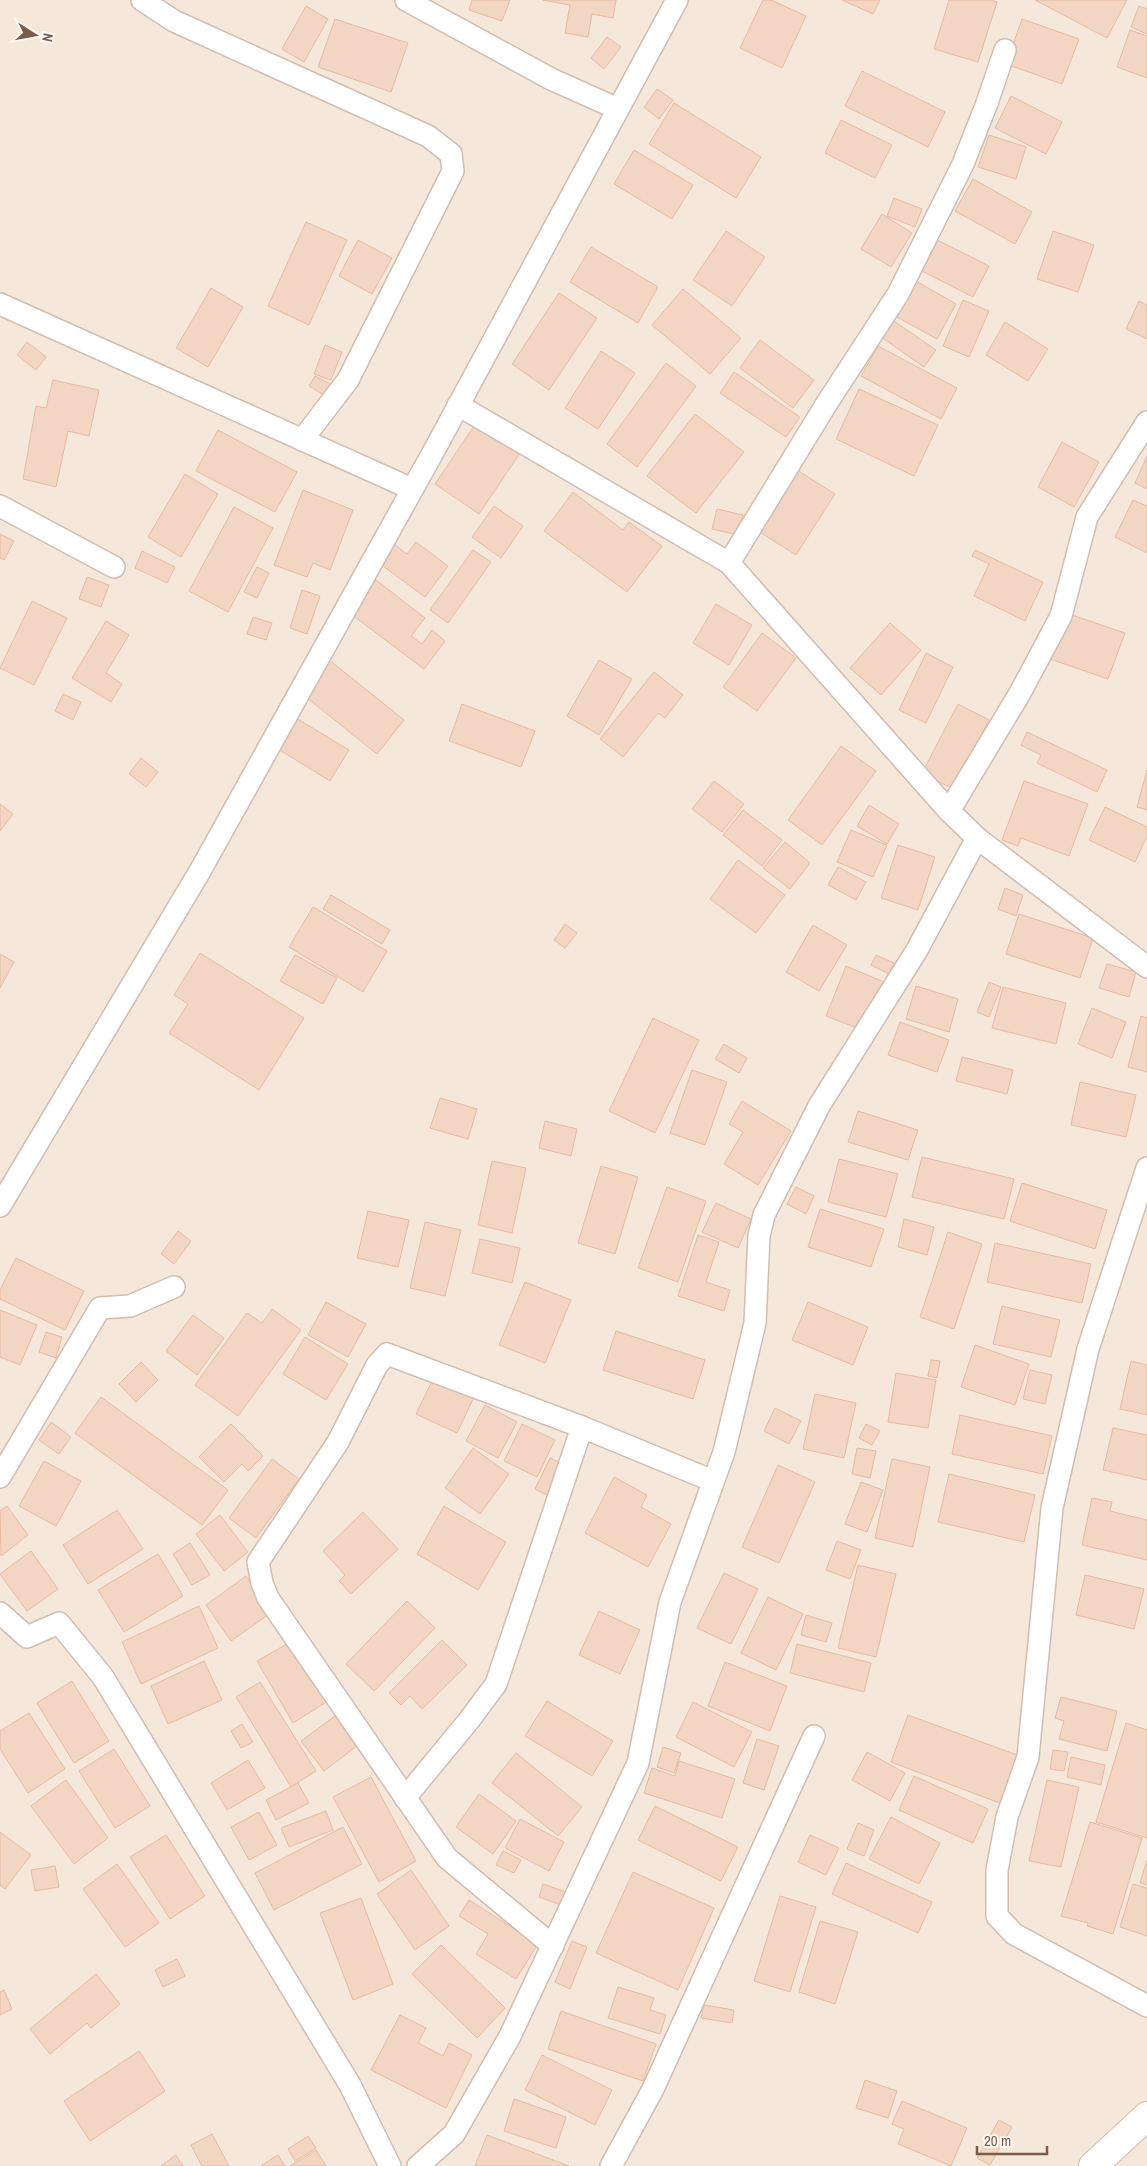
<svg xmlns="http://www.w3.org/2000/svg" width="1147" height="2166" viewBox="0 0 1147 2166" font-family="'Archivo Narrow',sans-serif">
<rect width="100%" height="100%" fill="#fdf6ec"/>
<rect fill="#f5e8da" x="0" y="0" width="1147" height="2166"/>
<g fill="#f3d5c3" stroke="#e6bba3">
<path d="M472 0H510L502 21 469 10Z"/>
<path d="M543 0H616L613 18 592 14 588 37 565 33 570 5Z"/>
<path d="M763 0H771L806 16 782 68 740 48Z"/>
<path d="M842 0H880L873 14Z"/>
<path d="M949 0H991L997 2 978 62 934 49Z"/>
<path d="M1035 0H1127L1107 38Z"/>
<path d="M306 6 328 19 304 62 282 49Z"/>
<path d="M1139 6 1147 9V34L1131 27Z"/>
<path d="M335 19 408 43 391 92 318 67Z"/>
<path d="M1022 19 1079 39 1062 84 1006 64Z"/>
<path d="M1130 30 1147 36V78L1117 67Z"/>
<path d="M607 37 621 47 604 69 591 58Z"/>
<path d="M862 71 945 112 928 147 845 106Z"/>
<path d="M657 89 673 100 659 119 644 107Z"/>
<path d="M1011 96 1062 122 1046 154 995 128Z"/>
<path d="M674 103 761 157 736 198 649 144Z"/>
<path d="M841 120 892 145 875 178 825 153Z"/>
<path d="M989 135 1026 147 1016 179 978 167Z"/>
<path d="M634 150 693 185 672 219 614 184Z"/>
<path d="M973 179 1032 212 1015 244 955 211Z"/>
<path d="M894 198 922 209 915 227 887 216Z"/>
<path d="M882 214 912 233 891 267 861 249Z"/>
<path d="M306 222 347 240 309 325 268 306Z"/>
<path d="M726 231 765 257 732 306 693 280Z"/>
<path d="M1053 231 1094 245 1078 292 1037 279Z"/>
<path d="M931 237 989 266 973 297 916 268Z"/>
<path d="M358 240 392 258 372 294 339 276Z"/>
<path d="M591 247 658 287 638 323 570 282Z"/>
<path d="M916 281 956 304 937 339 897 317Z"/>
<path d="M211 288 243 307 208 367 176 348Z"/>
<path d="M683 289 741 338 710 374 652 325Z"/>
<path d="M559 293 597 318 549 390 512 364Z"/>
<path d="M963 300 989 311 969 357 943 346Z"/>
<path d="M1139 301 1147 305V339L1126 329Z"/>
<path d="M888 317 936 350 924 367 877 334Z"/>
<path d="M1005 322 1048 349 1028 381 986 355Z"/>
<path d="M760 340 814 380 793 408 740 368Z"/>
<path d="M27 342 46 357 36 370 17 355Z"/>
<path d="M325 345 342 352 331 380 314 374Z"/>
<path d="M878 346 957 388 941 419 861 376Z"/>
<path d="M601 351 635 373 598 429 565 408Z"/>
<path d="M666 363 696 386 637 467 607 444Z"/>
<path d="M734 372 800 417 786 437 720 393Z"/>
<path d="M315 376 330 384 324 395 309 386Z"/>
<path d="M53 380 99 390 89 436 68 431 56 487 23 479 36 406 46 408Z"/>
<path d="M859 389 938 425 914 476 836 439Z"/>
<path d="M695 414 744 452 696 513 647 476Z"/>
<path d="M476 423 520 453 479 514 435 484Z"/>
<path d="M218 430 297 472 275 512 196 471Z"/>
<path d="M1062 442 1099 462 1074 507 1038 487Z"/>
<path d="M1147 456V489L1135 483Z"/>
<path d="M794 468 835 494 796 555 755 529Z"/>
<path d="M185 474 218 494 181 557 148 537Z"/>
<path d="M303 490 353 510 330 570 313 563 307 577 274 565Z"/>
<path d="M573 492 623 530 629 522 662 546 627 592 544 531Z"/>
<path d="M1133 500 1147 506V553L1115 537Z"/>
<path d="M494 506 523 526 501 558 472 537Z"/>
<path d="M234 507 273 528 228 612 189 591Z"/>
<path d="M717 509 743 515 738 535 712 529Z"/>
<path d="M0 534 14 541 4 560 0 558Z"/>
<path d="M416 542 448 566 425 597 379 563 394 544 407 554Z"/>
<path d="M473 550 491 562 448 623 430 610Z"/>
<path d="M975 550 1043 582 1025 621 974 596 989 564 972 556Z"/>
<path d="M142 551 175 567 167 583 135 568Z"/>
<path d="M257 567 269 573 257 598 244 592Z"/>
<path d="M87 577 109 585 101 607 79 599Z"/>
<path d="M376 580 425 618 411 636 422 644 432 630 445 641 424 669 351 614Z"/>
<path d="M302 590 320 596 307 634 290 628Z"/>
<path d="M32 601 67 618 34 685 0 668Z"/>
<path d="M716 604 752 625 729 665 693 643Z"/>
<path d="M1066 613 1125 633 1108 679 1050 659Z"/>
<path d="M253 617 272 623 266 640 247 634Z"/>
<path d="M106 621 129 635 106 673 122 684 111 702 72 678Z"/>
<path d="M890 623 921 650 881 695 850 668Z"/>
<path d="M762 633 796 658 757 711 723 687Z"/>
<path d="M926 653 953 667 926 723 899 710Z"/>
<path d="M328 659 404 720 377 754 301 693Z"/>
<path d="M599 660 632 679 599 735 567 716Z"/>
<path d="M654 672 683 695 665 718 658 713 623 757 600 739Z"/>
<path d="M63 694 81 702 73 720 55 711Z"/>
<path d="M462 704 535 731 521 767 449 741Z"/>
<path d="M958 704 989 720 953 789 922 773Z"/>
<path d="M296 718 349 750 330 781 278 749Z"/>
<path d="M1027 732 1107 770 1097 792 1037 763 1041 755 1021 745Z"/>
<path d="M841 746 876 771 822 845 788 820Z"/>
<path d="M141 758 158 772 146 787 129 774Z"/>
<path d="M1147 770V810L1137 807Z"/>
<path d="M714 781 744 804 722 832 692 809Z"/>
<path d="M1024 781 1088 804 1069 856 1021 838 1018 846 1002 840Z"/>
<path d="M0 804 13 814 0 831Z"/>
<path d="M869 805 899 824 887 844 857 826Z"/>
<path d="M1105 807 1147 827V836L1135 862 1089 840Z"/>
<path d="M743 810 782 840 762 866 723 835Z"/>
<path d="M851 830 887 845 873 877 837 862Z"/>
<path d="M785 842 810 863 790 889 763 868Z"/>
<path d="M898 845 935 857 918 910 881 898Z"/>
<path d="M738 860 785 895 756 933 710 899Z"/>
<path d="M838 867 866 882 856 900 828 885Z"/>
<path d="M1005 888 1023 895 1016 916 998 909Z"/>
<path d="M331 895 390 930 382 944 323 909Z"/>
<path d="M313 907 387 951 363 992 289 947Z"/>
<path d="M1019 914 1093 938 1080 978 1006 954Z"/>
<path d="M565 924 577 933 565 948 554 940Z"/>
<path d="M813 925 847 945 819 991 786 972Z"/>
<path d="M200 953 304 1018 259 1090 169 1033 188 1004 174 995Z"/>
<path d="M0 954 14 962 0 988Z"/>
<path d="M295 955 337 978 323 1004 280 981Z"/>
<path d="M876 955 894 963 889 974 871 965Z"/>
<path d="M1107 964 1136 972 1129 997 1099 988Z"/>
<path d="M846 966 884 982 865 1031 826 1016Z"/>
<path d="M989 982 1001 987 989 1017 977 1012Z"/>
<path d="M916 986 958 999 949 1032 906 1019Z"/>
<path d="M1003 987 1066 1003 1056 1044 992 1028Z"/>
<path d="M1092 1008 1126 1022 1112 1058 1078 1044Z"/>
<path d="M1141 1016 1147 1018V1072L1128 1067Z"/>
<path d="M653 1018 699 1040 655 1133 609 1111Z"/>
<path d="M900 1022 949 1040 937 1072 888 1055Z"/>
<path d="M724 1044 747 1058 739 1073 715 1059Z"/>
<path d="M962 1057 1013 1070 1007 1094 956 1081Z"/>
<path d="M692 1070 727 1082 705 1145 670 1133Z"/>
<path d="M1080 1082 1136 1095 1126 1137 1071 1125Z"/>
<path d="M440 1098 477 1109 468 1139 430 1128Z"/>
<path d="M742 1101 791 1131 758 1185 724 1164 743 1132 729 1124Z"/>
<path d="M858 1111 918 1130 908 1160 848 1142Z"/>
<path d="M545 1121 577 1129 571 1156 539 1148Z"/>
<path d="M922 1157 1014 1179 1004 1219 912 1197Z"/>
<path d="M839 1159 898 1174 886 1217 828 1202Z"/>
<path d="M492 1161 526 1168 512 1233 478 1225Z"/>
<path d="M601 1166 638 1177 615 1254 578 1243Z"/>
<path d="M1022 1183 1107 1210 1095 1249 1010 1221Z"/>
<path d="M667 1187 706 1201 678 1282 638 1268Z"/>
<path d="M796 1187 814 1196 806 1214 787 1204Z"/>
<path d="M716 1203 751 1219 738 1248 702 1232Z"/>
<path d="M820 1209 884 1229 871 1267 808 1247Z"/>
<path d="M368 1211 409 1220 398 1267 357 1258Z"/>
<path d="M904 1219 934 1227 927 1255 898 1247Z"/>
<path d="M425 1222 461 1230 445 1296 410 1288Z"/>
<path d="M178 1231 191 1241 174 1264 161 1254Z"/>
<path d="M948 1232 982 1244 954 1329 920 1317Z"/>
<path d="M698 1235 719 1242 706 1282 730 1290 724 1311 678 1296Z"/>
<path d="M480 1239 520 1248 512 1283 472 1273Z"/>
<path d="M995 1243 1091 1264 1082 1303 987 1282Z"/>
<path d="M16 1258 84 1291 65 1330 0 1299V1290Z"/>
<path d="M525 1282 571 1300 545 1363 499 1345Z"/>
<path d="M326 1302 366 1324 348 1357 308 1335Z"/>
<path d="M808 1302 868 1327 853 1365 792 1340Z"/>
<path d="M1002 1306 1060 1320 1051 1357 993 1344Z"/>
<path d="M272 1309 301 1330 238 1416 195 1385 247 1313 262 1323Z"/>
<path d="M0 1310 37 1325 20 1365 0 1357Z"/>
<path d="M193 1315 224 1338 197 1375 166 1351Z"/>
<path d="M616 1331 705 1360 693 1399 603 1370Z"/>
<path d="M46 1332 62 1337 56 1358 39 1352Z"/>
<path d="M305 1337 348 1364 326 1400 283 1374Z"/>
<path d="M975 1345 1029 1364 1015 1405 961 1387Z"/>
<path d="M931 1360 940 1361 937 1378 928 1376Z"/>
<path d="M1131 1361 1147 1365V1415L1120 1409Z"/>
<path d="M141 1362 158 1380 136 1402 119 1384Z"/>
<path d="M1030 1370 1052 1375 1045 1404 1023 1399Z"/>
<path d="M896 1373 936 1380 928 1428 888 1422Z"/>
<path d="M434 1377 474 1397 457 1433 416 1414Z"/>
<path d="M815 1394 856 1403 844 1458 803 1449Z"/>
<path d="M101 1397 228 1490 202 1525 75 1433Z"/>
<path d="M485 1405 517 1422 498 1458 466 1441Z"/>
<path d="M775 1408 801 1421 789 1444 764 1431Z"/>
<path d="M960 1415 1052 1436 1043 1474 952 1454Z"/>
<path d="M51 1422 71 1437 59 1454 39 1440Z"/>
<path d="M231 1424 263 1456 248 1471 242 1464 224 1482 199 1457Z"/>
<path d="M522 1424 555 1440 537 1477 504 1461Z"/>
<path d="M866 1424 880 1431 872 1445 859 1438Z"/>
<path d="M1113 1428 1147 1435V1480L1103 1470Z"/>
<path d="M473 1448 509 1474 480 1514 445 1488Z"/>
<path d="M857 1448 876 1451 870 1478 852 1474Z"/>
<path d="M550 1458 562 1464 547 1495 535 1489Z"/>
<path d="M272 1459 299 1479 256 1538 229 1518Z"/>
<path d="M892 1459 930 1467 913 1547 875 1538Z"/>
<path d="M44 1461 81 1481 56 1526 19 1506Z"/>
<path d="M778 1465 815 1482 779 1563 742 1547Z"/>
<path d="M949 1474 1035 1495 1024 1542 938 1522Z"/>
<path d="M614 1477 647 1495 641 1507 671 1524 648 1567 585 1533Z"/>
<path d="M861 1482 883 1490 867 1532 845 1524Z"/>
<path d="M1092 1498 1112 1502 1110 1511 1147 1520V1560L1082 1545Z"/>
<path d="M7 1506 28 1535 1 1556 0 1511Z"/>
<path d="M444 1506 506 1542 478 1590 417 1554Z"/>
<path d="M117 1510 143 1549 88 1584 63 1545Z"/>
<path d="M363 1512 398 1549 351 1594 339 1581 345 1575 323 1551Z"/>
<path d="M220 1515 248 1552 224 1571 196 1534Z"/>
<path d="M837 1541 861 1550 850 1579 826 1570Z"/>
<path d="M190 1543 210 1575 192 1585 173 1554Z"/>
<path d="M31 1551 58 1589 27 1611 0 1574Z"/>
<path d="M158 1554 183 1596 124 1632 98 1590Z"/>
<path d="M858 1565 896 1574 876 1657 838 1648Z"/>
<path d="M724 1573 758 1589 731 1644 697 1628Z"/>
<path d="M1085 1575 1144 1589 1134 1629 1076 1615Z"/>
<path d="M246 1576 272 1612 231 1641 206 1605Z"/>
<path d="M768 1597 803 1614 776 1670 741 1653Z"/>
<path d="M407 1601 435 1628 374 1691 346 1664Z"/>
<path d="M199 1606 218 1648 141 1684 122 1642Z"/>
<path d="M599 1611 640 1630 620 1674 579 1655Z"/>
<path d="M806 1615 832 1623 826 1642 801 1635Z"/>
<path d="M442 1640 467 1665 422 1709 410 1696 401 1705 389 1693Z"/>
<path d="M292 1641 328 1701 293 1723 257 1661Z"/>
<path d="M797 1644 871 1663 864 1692 790 1673Z"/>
<path d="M204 1661 222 1700 168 1724 151 1686Z"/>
<path d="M725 1662 787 1686 770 1731 708 1706Z"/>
<path d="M72 1681 109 1741 74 1763 37 1703Z"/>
<path d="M260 1682 316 1771 291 1787 236 1697Z"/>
<path d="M1061 1697 1117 1711 1107 1751 1059 1739 1064 1721 1055 1718Z"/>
<path d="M547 1701 613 1741 592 1776 525 1736Z"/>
<path d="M693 1702 752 1732 734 1767 676 1737Z"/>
<path d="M29 1713 65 1769 28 1793 0 1749V1731Z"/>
<path d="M908 1715 1020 1756 1002 1804 891 1762Z"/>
<path d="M335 1716 357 1746 324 1771 301 1741Z"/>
<path d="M1126 1723 1147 1730V1838L1096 1822Z"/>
<path d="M242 1724 253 1742 241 1748 231 1731Z"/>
<path d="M757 1739 779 1746 764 1790 743 1783Z"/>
<path d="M663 1747 681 1753 674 1773 657 1767Z"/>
<path d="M114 1749 150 1806 115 1828 79 1771Z"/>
<path d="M1053 1750 1068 1752 1064 1771 1050 1769Z"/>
<path d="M867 1752 905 1773 890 1801 852 1780Z"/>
<path d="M516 1753 582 1807 558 1836 492 1783Z"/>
<path d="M1071 1757 1105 1765 1101 1785 1067 1777Z"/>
<path d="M248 1760 265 1788 227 1810 211 1783Z"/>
<path d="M679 1761 735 1779 722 1818 644 1793 652 1768 675 1776Z"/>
<path d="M914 1776 988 1809 973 1843 899 1810Z"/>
<path d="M371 1777 416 1861 379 1882 333 1797Z"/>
<path d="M66 1780 108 1838 74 1864 31 1806Z"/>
<path d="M1047 1780 1079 1787 1061 1867 1029 1861Z"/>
<path d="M298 1783 309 1803 276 1820 266 1800Z"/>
<path d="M479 1794 516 1821 493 1854 456 1827Z"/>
<path d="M655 1806 738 1847 721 1881 638 1840Z"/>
<path d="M326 1811 333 1830 289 1847 281 1828Z"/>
<path d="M259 1812 277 1845 249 1860 231 1827Z"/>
<path d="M891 1817 940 1843 919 1884 869 1859Z"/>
<path d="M520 1819 564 1842 549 1871 505 1848Z"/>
<path d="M1090 1822 1142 1838 1113 1934 1087 1926 1088 1923 1061 1916Z"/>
<path d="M858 1823 874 1830 864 1856 847 1849Z"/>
<path d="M343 1827 362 1864 274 1910 255 1873Z"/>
<path d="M0 1832 31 1855 5 1889 0 1885Z"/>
<path d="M166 1835 205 1896 170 1919 130 1857Z"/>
<path d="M810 1835 839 1848 826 1875 798 1862Z"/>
<path d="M503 1851 521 1860 514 1873 496 1865Z"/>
<path d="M1147 1860V1885L1140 1883Z"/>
<path d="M846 1863 932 1902 918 1933 832 1894Z"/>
<path d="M117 1864 159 1923 125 1947 83 1889Z"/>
<path d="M55 1866 59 1887 35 1891 31 1870Z"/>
<path d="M411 1870 449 1926 415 1950 377 1894Z"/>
<path d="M633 1872 714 1908 678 1990 596 1953Z"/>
<path d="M543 1884 566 1892 561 1905 539 1897Z"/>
<path d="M1133 1884 1147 1888V1936L1120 1927Z"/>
<path d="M780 1896 816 1907 790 1992 754 1981Z"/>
<path d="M361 1898 393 1984 353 2000 320 1913Z"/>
<path d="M469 1900 538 1944 516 1979 476 1954 488 1934 459 1916Z"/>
<path d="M820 1921 858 1932 835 2004 799 1992Z"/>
<path d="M572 1941 587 1947 570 1989 555 1982Z"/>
<path d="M441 1945 505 2008 477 2038 412 1974Z"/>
<path d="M177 1959 185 1976 163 1987 155 1970Z"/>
<path d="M96 1974 120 2004 91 2028 87 2023 50 2054 30 2029Z"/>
<path d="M618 1987 654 1998 650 2010 666 2015 660 2034 608 2018Z"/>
<path d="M4 1990 12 2009 0 2015V1992Z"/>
<path d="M704 2005 734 2010 732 2023 701 2018Z"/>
<path d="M561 2011 656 2044 643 2081 548 2049Z"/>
<path d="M400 2015 426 2028 418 2043 443 2056 449 2043 472 2055 446 2108 371 2070Z"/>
<path d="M139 2051 165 2091 90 2141 64 2101Z"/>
<path d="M542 2055 612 2090 595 2125 525 2090Z"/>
<path d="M865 2080 897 2091 888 2118 856 2108Z"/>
<path d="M514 2099 566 2117 556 2148 504 2131Z"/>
<path d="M902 2101 967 2128 951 2166 898 2144 904 2129 892 2124Z"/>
<path d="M999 2120 1012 2127 990 2165 977 2158Z"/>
<path d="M212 2134 229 2166H202L191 2145Z"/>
<path d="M487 2135 569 2166H475Z"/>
<path d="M308 2136 316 2148 295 2161 288 2149Z"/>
<path d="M316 2150 326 2166H290Z"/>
<path d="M176 2155 183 2166H161Z"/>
<path d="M278 2155 285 2166H262V2165Z"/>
</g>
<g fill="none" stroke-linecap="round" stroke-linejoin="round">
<defs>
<g id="minor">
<path d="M142 0 174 21 428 136 451 154 453 171 348 380 302 440"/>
<path d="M406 0 551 79 618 109"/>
<path d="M0 304 412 489"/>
<path d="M458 405 729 563 949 811 977 838 1147 967"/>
<path d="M0 506 114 567"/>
<path d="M729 563 827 403 898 294 963 164 987 103 1005 50"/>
<path d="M949 811 1020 693 1061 616 1087 517 1147 422"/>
<path d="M1147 1168 1088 1349 1052 1508 1028 1757 1007 1817 997 1870V1916L1014 1934 1147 2006"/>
<path d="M0 1206 200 871 436 447 677 0"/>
<path d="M0 1477 100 1308 130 1306 174 1287"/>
<path d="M0 1613 27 1637 59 1623 103 1677 350 2085 390 2166"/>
<path d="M405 1798 470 1719 496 1684 582 1427 713 1481"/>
<path d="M553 1946 447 1858 268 1598 262 1583 258 1562 338 1442 377 1365 387 1354 582 1427"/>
<path d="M418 2166 454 2134 510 2036 638 1763 670 1602 724 1452 755 1323 759 1236 764 1215 819 1106 917 950 977 838"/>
<path d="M611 2166 653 2089 814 1736"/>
</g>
<path id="tertiary" d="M1093 2166 1147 2116"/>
</defs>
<use href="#minor" stroke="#d1beb0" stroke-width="24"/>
<use href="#tertiary" stroke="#d1beb0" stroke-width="30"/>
<use href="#minor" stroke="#fff" stroke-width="21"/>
<use href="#tertiary" stroke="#fff" stroke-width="28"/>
</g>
<g transform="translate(35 35) rotate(101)" stroke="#fffaf3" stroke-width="4" paint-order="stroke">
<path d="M0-4L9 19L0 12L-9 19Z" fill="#7a5c4d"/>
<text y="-8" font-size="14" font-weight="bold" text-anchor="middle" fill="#7a5c4d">N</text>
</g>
<path d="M977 2146v8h70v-8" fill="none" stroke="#7a5c4d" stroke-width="2.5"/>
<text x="984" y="2146" font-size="15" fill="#7a5c4d" stroke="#fffaf3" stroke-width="4" paint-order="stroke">20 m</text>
</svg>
